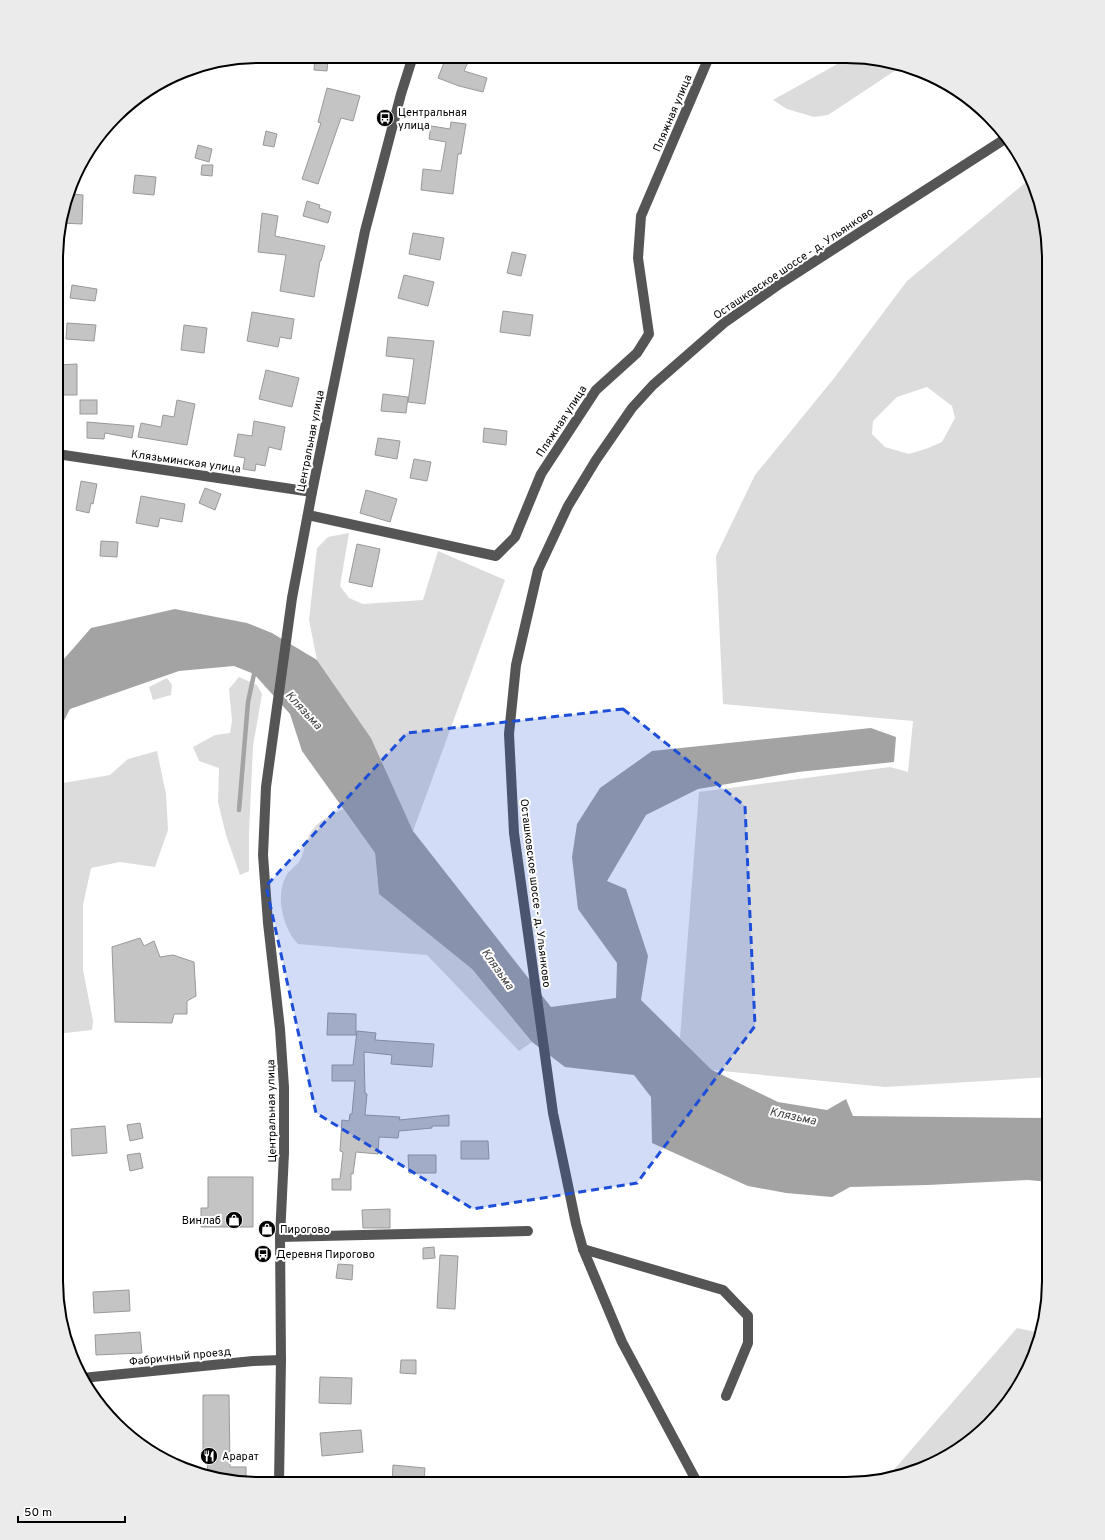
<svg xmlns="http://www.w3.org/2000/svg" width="1105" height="1540" viewBox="0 0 1105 1540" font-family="Overpass,sans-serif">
<rect width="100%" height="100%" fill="#fff"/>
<g fill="#dcdcdc" fill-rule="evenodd">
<path d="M848 58H873L902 66 828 115 814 117 787 109 773 100Z"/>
<path d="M1031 178 1045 219 1049 259V1077L885 1087 712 1070 680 1038 699 792 890 767 908 772 913 721 723 704 716 556 755 475 835 377 907 281ZM927 387 952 406 955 418 942 442 928 448 909 454 885 447 872 434 873 421 897 397Z"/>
<path d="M349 533 340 586 349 598 363 604 423 600 438 551 505 580 413 831 371 738 317 660 309 620 317 548 328 537Z"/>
<path d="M239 677 257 685 262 694 253 746 249 833V871L240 875 226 835 218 802 219 768 199 761 193 747 215 735 230 733 232 721 229 689Z"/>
<path d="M167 678 172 685 171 695 153 700 149 687Z"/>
<path d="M157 751 166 794 168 830 155 867 120 862 91 868 83 905V970L93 1021 92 1030 56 1034 57 784 110 775 128 759Z"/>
<path d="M343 809 375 853 379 894 472 969 532 1042 519 1051 427 955 298 944C283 929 275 896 286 876 289 870 297 866 300 860 304 854 304 846 307 840 315 821 326 818 343 809Z"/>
<path d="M1017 1328 1041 1333 1038 1347 1015 1394 980 1434 936 1463 886 1480 874 1481 891 1473Z"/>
</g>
<path fill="#a3a3a3" d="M175 609 247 623 272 633 317 660 371 738 413 831 551 1007 616 998 617 963 578 909 572 857 577 824 600 788 652 751 871 728 896 737 894 762 798 772 698 789 646 815 607 881 626 889 648 956 641 1000 712 1070 778 1102 827 1110 846 1099 853 1116 1049 1118V1182L1028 1180 928 1185 850 1187 832 1197 786 1193 748 1186 652 1143 651 1097 634 1075 565 1067 532 1042 472 969 379 894 375 853 302 751 290 714 254 674 234 666 179 671 70 709 57 734V667L91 628Z"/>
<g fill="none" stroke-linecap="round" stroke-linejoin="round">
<path stroke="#a3a3a3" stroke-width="4.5" d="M239 810 248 702 254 674"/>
</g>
<g fill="#c4c4c4" stroke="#999">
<path d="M315 56H328L327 71 314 70Z"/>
<path d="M457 57 469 60 464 71 487 78 483 92 459 86 438 78 445 60 454 64Z"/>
<path d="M327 88 360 96 353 121 341 118 318 184 302 179 321 123 318 122Z"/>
<path d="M451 122 466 124 461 154H458L453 194 421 190 423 169 441 171 446 142 429 139 431 126 450 129Z"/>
<path d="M266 131 277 134 274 147 263 145Z"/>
<path d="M198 145 212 149 209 162 195 158Z"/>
<path d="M202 165H213L212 176 201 175Z"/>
<path d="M135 175 156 177 154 195 133 193Z"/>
<path d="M71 194 83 195 82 224 61 223Z"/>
<path d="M307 201 320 205 319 208 331 212 328 223 303 216Z"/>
<path d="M262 213 278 216 275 236 325 246 321 261H320L314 297 280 291 286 255 258 252Z"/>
<path d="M413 233 444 238 440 260 409 254Z"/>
<path d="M512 252 526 255 521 276 507 273Z"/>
<path d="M404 275 434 282 428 306 398 298Z"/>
<path d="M72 285 97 289 95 301 70 298Z"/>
<path d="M503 311 533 315 530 336 500 332Z"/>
<path d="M252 312 294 319 291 339 280 337 278 347 247 341Z"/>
<path d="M67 323 96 325 94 341 66 339Z"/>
<path d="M184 325 207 328 204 353 181 350Z"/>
<path d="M388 337 434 341 425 404 408 402 414 359 386 356Z"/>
<path d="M77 364V395H58V365Z"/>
<path d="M266 370 299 378 292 407 259 399Z"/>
<path d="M383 394 408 397 406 413 381 411Z"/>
<rect x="80" y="400" width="17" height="14"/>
<path d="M177 400 195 404 187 445 138 437 141 423 161 427 163 415 174 417Z"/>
<path d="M254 421 285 427 281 450 269 447 265 466 256 464 255 471 243 469 245 458 234 456 238 434 252 436Z"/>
<path d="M87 422 134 426 132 438 105 433 104 439 87 438Z"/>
<path d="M484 428 507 431 506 445 483 442Z"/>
<path d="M378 438 400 441 397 459 375 455Z"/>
<path d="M414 459 431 462 427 481 410 478Z"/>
<path d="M81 481 97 484 93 504 91 503 89 513 76 510Z"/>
<path d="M205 488 221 494 215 510 199 503Z"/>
<path d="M366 490 397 499 390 522 360 513Z"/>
<path d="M141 496 185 504 182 522 160 518 158 527 136 523Z"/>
<path d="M101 541 118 542 117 557 100 556Z"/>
<path d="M357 544 380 549 372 587 349 582Z"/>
<path d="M140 938 144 946 154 941 160 957 173 955 194 962 196 996 187 1001V1014H174L172 1023 115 1022 112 947Z"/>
<path d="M328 1013 356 1014V1035H327Z"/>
<path d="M357 1031 376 1033 375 1040 434 1044 432 1067 391 1064 392 1055 364 1052 365 1093 367 1094 365 1115 400 1117 399 1120 449 1115V1126H432V1128L399 1131 398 1138 379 1137 378 1154 356 1152 353 1174 351 1173V1190H332V1179H340L343 1152 340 1151 342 1120 349 1121 350 1114H352L355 1081H332V1065H353Z"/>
<path d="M140 1123 143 1138 130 1141 127 1125Z"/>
<path d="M105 1126 107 1153 72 1156 71 1129Z"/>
<path d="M461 1141H488L489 1159H461Z"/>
<path d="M140 1153 143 1168 130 1171 127 1155Z"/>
<path d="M408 1155H436V1173H409Z"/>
<path d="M208 1177H253V1227H201V1208H208Z"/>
<path d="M390 1209V1228H363L362 1210Z"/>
<path d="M434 1247 435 1258 423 1259V1248Z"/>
<path d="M440 1255 458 1256 455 1309 437 1308Z"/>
<path d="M338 1264 353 1265 352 1280 336 1278Z"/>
<path d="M129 1290 130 1311 94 1313 93 1292Z"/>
<path d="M140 1332 142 1353 96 1355 95 1335Z"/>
<path d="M401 1360H416V1374L400 1373Z"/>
<path d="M320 1377 352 1378 351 1404 319 1403Z"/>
<path d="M203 1395H229L230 1467H246V1482H233L207 1476 208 1461H203Z"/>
<path d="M361 1430 363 1452 322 1456 320 1433Z"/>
<path d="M393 1465 425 1468 424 1483H392Z"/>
</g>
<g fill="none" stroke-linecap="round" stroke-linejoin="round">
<g stroke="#555" stroke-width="10">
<path d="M57 454 312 492"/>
<path d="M308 515 496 556 515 537 541 474 596 390 637 353 649 334 638 258 641 216 709 57"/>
<path d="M280 1237 528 1231"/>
<path d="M583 1249 723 1290 748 1316V1343L726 1396"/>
<path d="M82 1378 253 1361 281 1360"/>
<path d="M279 1482 281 1360 280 1237 284 1153V1087L280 1029 268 923 263 855 266 787 292 598 312 492 365 231 401 94 413 56"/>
<path d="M698 1484 622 1342 583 1249 576 1224 553 1113 514 833 509 734 516 665 538 570 568 506 596 460 632 408 653 385 724 323 781 283 1008 137"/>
</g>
</g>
<path fill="#1d4ed8" fill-opacity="0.2" stroke="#1d4ed8" stroke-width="3" stroke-dasharray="8 5" stroke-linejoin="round" d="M623 709 745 806 755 1026 637 1183 473 1209 316 1113 266 886 407 733Z"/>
<defs>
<symbol id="bus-disc" viewBox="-11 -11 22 22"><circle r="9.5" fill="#000" stroke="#fff"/><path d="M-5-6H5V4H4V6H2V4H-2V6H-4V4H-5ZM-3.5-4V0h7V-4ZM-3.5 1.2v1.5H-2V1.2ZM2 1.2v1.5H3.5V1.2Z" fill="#fff"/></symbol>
<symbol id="shop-disc" viewBox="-11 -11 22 22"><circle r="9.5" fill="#000" stroke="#fff"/><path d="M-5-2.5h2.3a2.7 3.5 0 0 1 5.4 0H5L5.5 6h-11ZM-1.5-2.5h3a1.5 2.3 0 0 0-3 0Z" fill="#fff"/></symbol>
<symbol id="restaurant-disc" viewBox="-11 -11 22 22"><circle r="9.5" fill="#000" stroke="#fff"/><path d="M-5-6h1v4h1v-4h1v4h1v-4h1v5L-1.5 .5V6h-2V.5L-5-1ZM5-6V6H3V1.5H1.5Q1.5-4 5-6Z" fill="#fff"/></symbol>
</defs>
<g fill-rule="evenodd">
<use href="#bus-disc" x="375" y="108" width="20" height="20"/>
<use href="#shop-disc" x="224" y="1210" width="20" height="20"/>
<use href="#shop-disc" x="257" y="1219" width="20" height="20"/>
<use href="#bus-disc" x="253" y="1244" width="20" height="20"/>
<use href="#restaurant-disc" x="199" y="1446" width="20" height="20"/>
</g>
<g text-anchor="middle" stroke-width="4" stroke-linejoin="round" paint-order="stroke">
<g font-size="11" fill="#000" stroke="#fff" text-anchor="start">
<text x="398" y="116">Центральная<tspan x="398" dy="13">улица</tspan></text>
<text x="221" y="1224" text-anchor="end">Винлаб</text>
<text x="280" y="1233">Пирогово</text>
<text x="276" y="1258">Деревня Пирогово</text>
<text x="222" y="1460">Арарат</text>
</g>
<g font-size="11" fill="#000" stroke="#fff">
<text transform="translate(672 113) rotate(-67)" y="4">Пляжная улица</text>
<text transform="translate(793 263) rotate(-34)" y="4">Осташковское шоссе - д. Ульянково</text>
<text transform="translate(561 421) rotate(-57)" y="4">Пляжная улица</text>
<text transform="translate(310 441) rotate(-79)" y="4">Центральная улица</text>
<text transform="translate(186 461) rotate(8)" y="4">Клязьминская улица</text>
<text transform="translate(536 893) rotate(83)" y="4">Осташковское шоссе - д. Ульянково</text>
<text transform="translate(271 1111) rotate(-91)" y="4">Центральная улица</text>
<text transform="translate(180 1356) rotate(-6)" y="4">Фабричный проезд</text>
</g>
<g font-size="12" font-style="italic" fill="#444" stroke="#fff">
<text transform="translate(304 710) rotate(47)" y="4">Клязьма</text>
<text transform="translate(498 969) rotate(55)" y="4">Клязьма</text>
<text transform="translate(793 1116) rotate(12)" y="4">Клязьма</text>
</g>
</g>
<path d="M0 0H1105V1540H0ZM259 63H846A196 196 0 0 1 1042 259V1281A196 196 0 0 1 846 1477H259A196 196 0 0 1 63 1281V259A196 196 0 0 1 259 63Z" fill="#ebebeb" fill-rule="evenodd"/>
<path fill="none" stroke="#000" stroke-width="2" d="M259 63H846A196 196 0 0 1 1042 259V1281A196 196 0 0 1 846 1477H259A196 196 0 0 1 63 1281V259A196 196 0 0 1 259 63Z"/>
<path d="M18 1516v6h107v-6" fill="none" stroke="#000000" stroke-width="2"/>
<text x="24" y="1516" font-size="12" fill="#000000" stroke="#ffffff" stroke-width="3" paint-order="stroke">50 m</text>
</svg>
